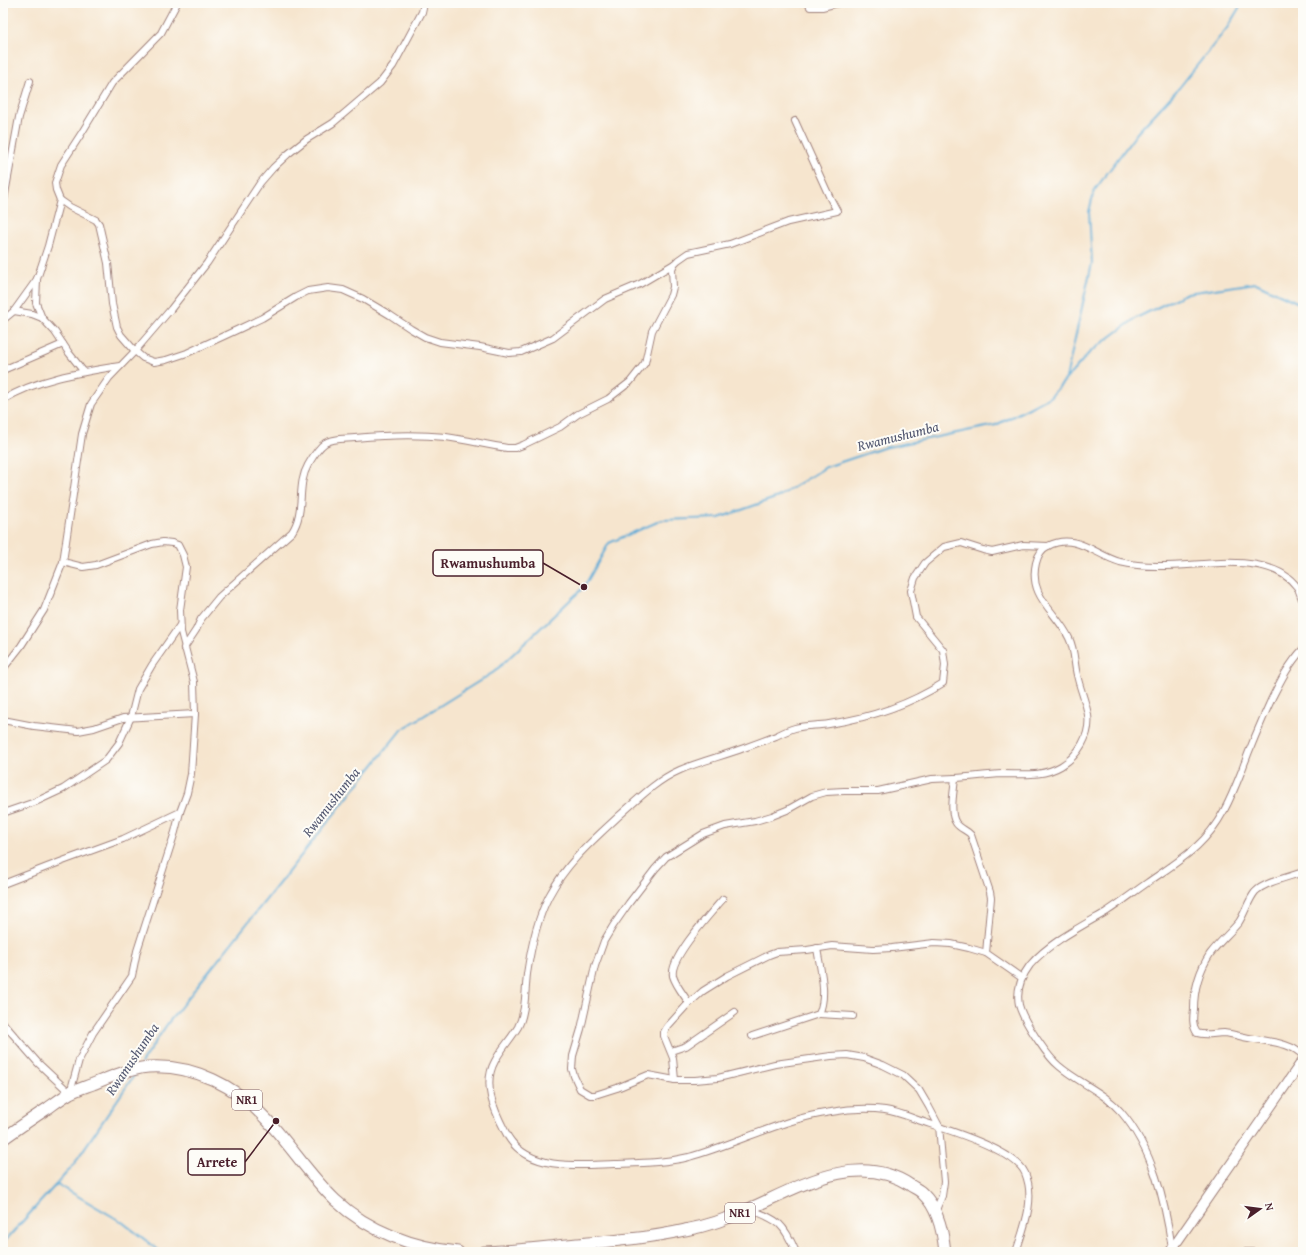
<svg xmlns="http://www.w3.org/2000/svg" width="1306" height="1255" viewBox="0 0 1306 1255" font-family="'Gentium Book Plus',serif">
<rect width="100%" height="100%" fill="#fdfcf7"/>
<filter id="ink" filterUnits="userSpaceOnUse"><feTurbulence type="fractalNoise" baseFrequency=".025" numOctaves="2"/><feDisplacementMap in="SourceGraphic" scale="8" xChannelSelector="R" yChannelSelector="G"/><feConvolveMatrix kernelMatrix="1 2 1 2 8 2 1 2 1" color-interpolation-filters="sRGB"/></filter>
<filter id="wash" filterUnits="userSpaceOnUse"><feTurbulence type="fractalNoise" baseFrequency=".012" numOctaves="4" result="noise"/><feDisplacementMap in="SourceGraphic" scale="16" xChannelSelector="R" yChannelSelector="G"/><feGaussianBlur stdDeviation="0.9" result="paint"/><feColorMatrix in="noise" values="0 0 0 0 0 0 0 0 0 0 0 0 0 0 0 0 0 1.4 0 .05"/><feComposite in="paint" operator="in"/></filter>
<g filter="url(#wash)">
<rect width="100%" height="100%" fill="#f6e5ce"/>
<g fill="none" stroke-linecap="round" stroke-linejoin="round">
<g stroke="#5eacd7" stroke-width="2">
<path d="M1066 378 1092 263 1089 212 1094 191 1137 133 1179 88 1227 28 1242 3"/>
<path d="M141 1063 168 1023 401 730 494 672 584 587 609 543 662 520 719 518 778 497 826 467 883 448 996 425 1050 397 1090 352 1136 318 1187 293 1256 283 1303 305"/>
<path d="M57 1184 122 1222 161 1252"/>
<path d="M3 1243 71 1168 135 1074"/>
</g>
</g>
</g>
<g filter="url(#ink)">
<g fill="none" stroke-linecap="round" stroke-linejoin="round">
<defs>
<g id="minor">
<path d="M177 3 161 33 112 83 81 134 61 165 55 183 56 190 60 200 70 207 96 220 99 224 108 263 112 304 117 327 121 335 135 351 143 358 154 362 166 360 187 353 241 328 262 318 296 297 308 291 328 288 343 290 363 299 390 315 411 329 425 337 440 342 480 347 509 353 521 352 553 338 605 299 640 284 674 264"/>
<path d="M808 3 810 7H822L838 3"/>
<path d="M3 205 19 117 30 81"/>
<path d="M37 279 36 303 42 318"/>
<path d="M14 311 32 314 42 318 55 332 69 353 84 372"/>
<path d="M3 320 14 311 37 279 48 246 60 200"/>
<path d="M3 370 63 344"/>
<path d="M3 400C36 379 82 372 120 366"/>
<path d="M184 648 196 630 201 619 219 597 292 532C306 511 296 486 308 465 312 458 318 448 325 443 333 438 345 439 355 438 386 435 416 434 446 437 467 440 487 445 507 448H515L523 445 560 427 578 414 608 399 630 382 645 363 652 331 671 295 673 287 672 269 674 264 678 260 688 253 730 244 788 222 837 211 830 198 795 121"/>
<path d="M3 669 21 646 44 610 63 562 82 434 91 404 109 378 135 351 171 309 207 263 260 183 273 168 288 154 307 139 333 123 380 83 393 66 422 12 424 3"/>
<path d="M3 720 34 726 78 731 94 728 123 718 195 714"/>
<path d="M955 778C971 777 986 775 1002 774 1024 774 1042 777 1061 766 1078 756 1091 735 1088 715 1086 702 1080 689 1077 675 1074 663 1075 650 1069 638 1056 611 1028 597 1036 563 1038 555 1041 549 1048 546 1076 532 1095 555 1120 562 1153 570 1188 564 1221 563 1247 562 1281 564 1297 587 1300 592 1301 597 1303 602"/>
<path d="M3 813 35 802 63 789 106 760 119 743 131 717 138 689 152 665 180 625"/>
<path d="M1303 872C1289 877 1265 882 1255 892 1248 901 1245 913 1239 922 1230 933 1219 942 1210 954 1199 971 1194 989 1194 1009 1193 1017 1192 1026 1197 1033 1205 1036 1215 1033 1224 1033 1234 1034 1245 1038 1255 1039 1271 1042 1292 1043 1303 1056"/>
<path d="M3 884 60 862 123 839 180 812"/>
<path d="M689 1003C684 995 676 986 673 976 669 958 711 913 723 899"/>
<path d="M819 1014 853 1016"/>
<path d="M3 1024H4L38 1063 70 1093 79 1060 93 1033 132 976 137 951 175 832 180 812 187 793 191 774 195 714 194 682 181 632 180 610 186 567 183 555 178 545 172 543 163 542 152 544 96 565 83 567 63 562"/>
<path d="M752 1036 819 1014C828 994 820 969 817 948"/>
<path d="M671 1051 686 1046 735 1012"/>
<path d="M675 1080 673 1058 664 1036V1032L667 1027 686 1006 703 991 727 976 769 955 777 952 807 950 832 946 873 949 892 948 934 943 951 944 969 948 986 953"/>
<path d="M750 1209C779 1221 783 1222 796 1252"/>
<path d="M935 1212 942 1196 944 1182 939 1126 929 1107 919 1090 903 1075 883 1065 864 1058 847 1055 831 1056 775 1064 718 1078 695 1080H675L648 1075 617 1088 595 1095H590L580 1089 574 1076 572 1069 573 1056 581 1029 595 966 604 941 613 926 629 903 655 869 666 857 703 834 725 826 755 821 772 816 787 810 812 796 826 792 844 791H878L932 779 955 778C954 791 949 813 956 823 960 829 967 830 971 835L990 892 991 898 986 953 1022 978"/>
<path d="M1016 1252C1024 1227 1036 1199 1025 1173 1015 1150 948 1130 924 1122 911 1118 899 1112 885 1110 868 1108 848 1109 831 1112 781 1119 737 1144 689 1157 664 1163 640 1163 614 1164 577 1165 524 1172 505 1131 494 1110 482 1084 495 1061 501 1049 511 1039 518 1027 526 1012 525 991 527 974 531 947 537 919 549 896 567 862 593 840 620 815 639 798 657 780 680 770 701 761 723 756 744 748 755 744 766 740 776 736 782 733 788 730 795 728 806 725 817 726 829 724 868 718 909 705 943 683L945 665 943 650 916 617 911 591 915 578 925 563 944 547 961 543 983 550 992 552 1023 545 1048 546"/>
<path d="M1185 1252 1172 1248C1165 1202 1153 1149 1121 1112 1104 1092 1079 1083 1059 1066 1049 1058 1042 1046 1035 1036 1029 1027 1022 1016 1019 1005 1016 990 1021 977 1030 965 1050 942 1080 927 1106 912 1120 903 1134 892 1147 883 1164 871 1182 860 1197 846 1220 825 1231 798 1242 770 1251 745 1261 722 1272 698 1281 680 1289 664 1303 649"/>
<path d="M1243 1252H1252"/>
</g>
<path id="secondary" d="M1170 1252 1303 1060"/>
<g id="trunk">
<path d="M3 1139C18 1128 33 1118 48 1108 55 1103 63 1097 70 1093 78 1089 85 1087 93 1084 110 1077 129 1069 148 1067 194 1064 236 1086 267 1120 291 1146 310 1176 335 1200 368 1231 414 1248 458 1252"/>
<path d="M484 1252C515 1251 546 1247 577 1244 613 1241 650 1238 685 1230 708 1226 730 1218 751 1208 800 1186 858 1151 910 1185 914 1188 920 1190 923 1194 938 1208 943 1232 945 1252"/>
</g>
</defs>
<use href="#minor" stroke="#a0827c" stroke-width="8"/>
<use href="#secondary" stroke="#a0827c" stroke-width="11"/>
<use href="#trunk" stroke="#a0827c" stroke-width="13"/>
<use href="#minor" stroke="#fff" stroke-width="6"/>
<use href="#secondary" stroke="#fff" stroke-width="9"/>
<use href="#trunk" stroke="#fff" stroke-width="11"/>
</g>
</g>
<g text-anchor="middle" stroke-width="4" stroke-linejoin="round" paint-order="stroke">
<g fill="#fdfcf7" stroke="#806168" stroke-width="1">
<rect x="232" y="1090" width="30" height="20" rx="3"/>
<rect x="725" y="1203" width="30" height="20" rx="3"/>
</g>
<g font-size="12" font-weight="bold" fill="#4a1f2b">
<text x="247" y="1104">NR1</text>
<text x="740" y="1217">NR1</text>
</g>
<g font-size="14" font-style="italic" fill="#525770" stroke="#fdfcf7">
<text transform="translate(898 436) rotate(-14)" y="5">Rwamushumba</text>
<text transform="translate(331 802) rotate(-52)" y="5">Rwamushumba</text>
<text transform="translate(132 1059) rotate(-56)" y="5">Rwamushumba</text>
</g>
</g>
<path fill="none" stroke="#4a1f2b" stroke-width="1.5" d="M584 587L543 563M276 1121L245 1162"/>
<g fill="#4a1f2b" stroke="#fdfcf7" stroke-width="1.5">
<circle cx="584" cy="587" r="4"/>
<circle cx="276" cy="1121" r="4"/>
</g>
<g fill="#fdfcf7" stroke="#4a1f2b" stroke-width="1.5">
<rect x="433" y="550" width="110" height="26" rx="4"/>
<rect x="188" y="1149" width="57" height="26" rx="4"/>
</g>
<g font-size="14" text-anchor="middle" font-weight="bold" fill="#4a1f2b">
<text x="488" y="568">Rwamushumba</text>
<text x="217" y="1167">Arrete</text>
</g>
<rect width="1306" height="1255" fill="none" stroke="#fdfcf7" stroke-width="16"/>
<g transform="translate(1260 1209) rotate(76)" stroke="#fdfcf7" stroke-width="3" paint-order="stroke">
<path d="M0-3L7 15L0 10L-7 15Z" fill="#4a1f2b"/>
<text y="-6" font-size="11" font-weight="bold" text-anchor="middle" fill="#4a1f2b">N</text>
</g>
</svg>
